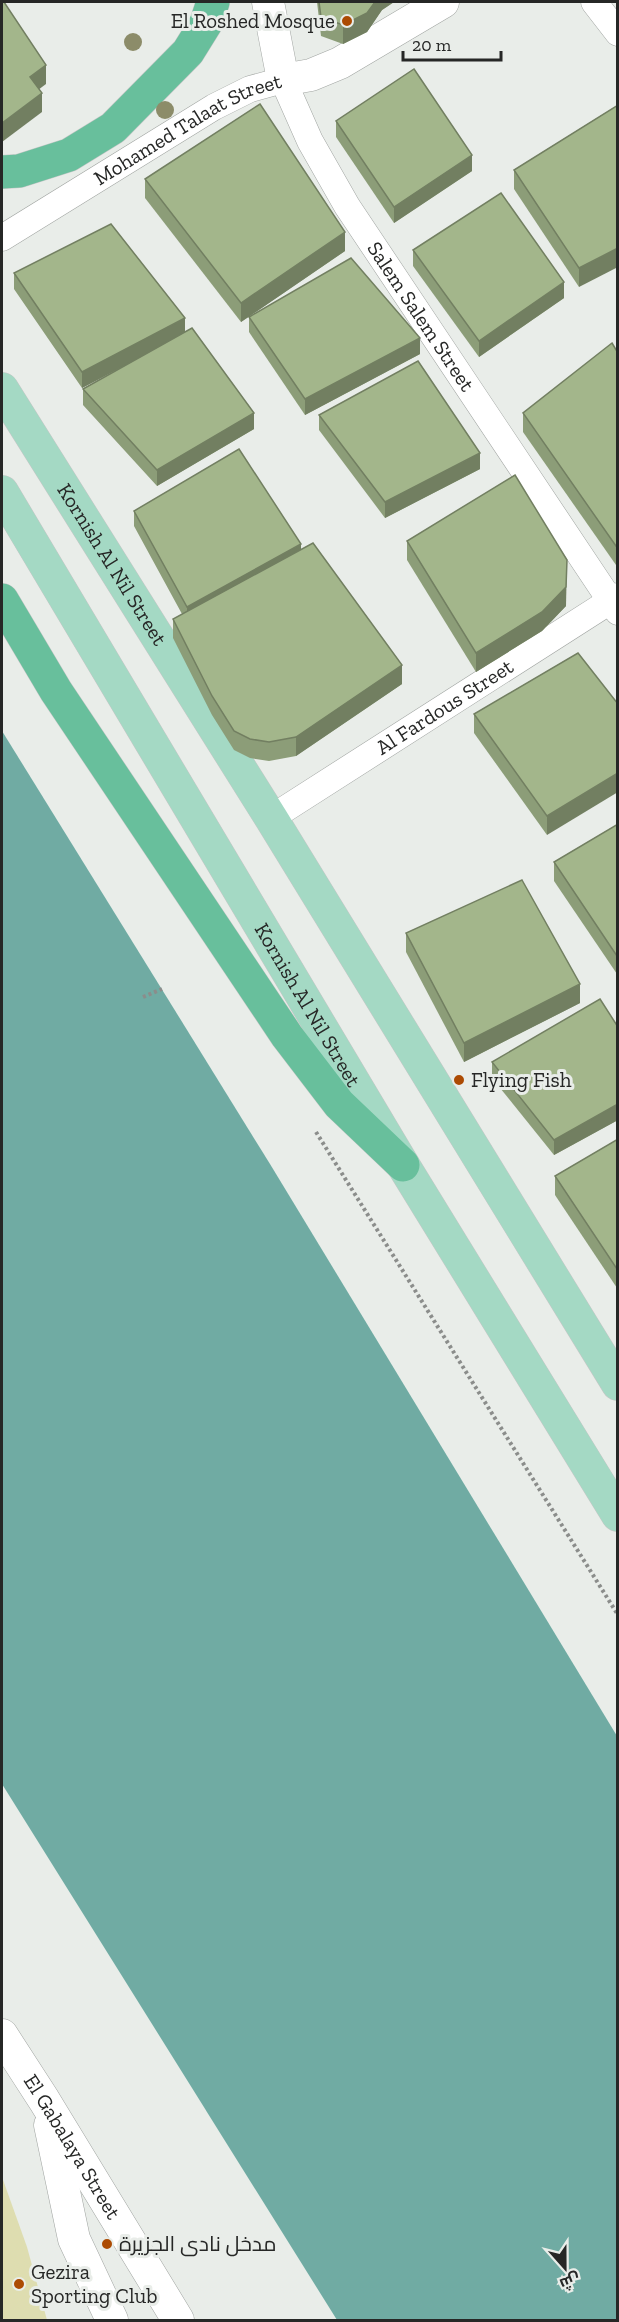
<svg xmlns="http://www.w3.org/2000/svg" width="619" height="2322" viewBox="0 0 619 2322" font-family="'Zilla Slab',Cairo,serif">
<rect width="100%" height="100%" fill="#e9ede9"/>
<path fill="#deddb0" d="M2 2177 27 2247 47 2320H2Z"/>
<path fill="#70aba3" d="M2 731 270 1164 617 1736V2320H337L2 1784Z"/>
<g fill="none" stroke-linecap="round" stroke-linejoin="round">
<defs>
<g id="minor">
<path d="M594 2 618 33"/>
<path id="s1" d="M2 238 214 107 250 89 283 80 310 141 347 206 618 612"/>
<path id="s2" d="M271 818 618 596"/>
</g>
<g id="tertiary">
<path d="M268 2 283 80 311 75 340 63 443 2"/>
<path id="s3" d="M2 2035 44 2100 178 2320"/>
<path d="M50 2125 74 2239 112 2320"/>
</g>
<g id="primary">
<path id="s4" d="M2 389 271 818 618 1384"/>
<path id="s5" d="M2 492 403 1165 618 1515"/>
</g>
<g id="motorway">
<path d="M2 172 19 171 69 155 113 128 188 52 206 23 213 2"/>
<path d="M2 600 56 691 287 1036 339 1104 403 1165"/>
</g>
</defs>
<use href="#minor" stroke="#a1a5a2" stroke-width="27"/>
<use href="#tertiary" stroke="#a1a5a2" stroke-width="33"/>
<use href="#primary" stroke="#c7c7c7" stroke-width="34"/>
<use href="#motorway" stroke="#c7c7c7" stroke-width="34"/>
<g stroke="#8b8d8b" stroke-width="4" stroke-dasharray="3 3" stroke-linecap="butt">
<path d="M143 997 162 989"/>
<path d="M316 1132 618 1615"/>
</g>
<use href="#minor" stroke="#fff" stroke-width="26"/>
<use href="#tertiary" stroke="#fff" stroke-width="32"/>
<use href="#primary" stroke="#a4d9c4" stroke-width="33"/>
<use href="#motorway" stroke="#68bf9c" stroke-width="33"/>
</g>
<g fill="#8c8c69">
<circle cx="133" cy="42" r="9"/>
<circle cx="165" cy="110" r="9"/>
</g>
<g fill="#8c9d78">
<path d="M317 2H394L382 10 367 32 343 44 321 36Z"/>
<path d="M618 105 579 287 514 189V170Z"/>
<path d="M336 121 472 171 394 223 336 137Z"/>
<path d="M145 179 345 251 241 322 145 198Z"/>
<path d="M413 250 564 298 479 357 413 266Z"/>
<path d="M14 273 185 332 254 429 157 486 83 405V389L135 360 82 388 14 289Z"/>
<path d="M249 317 420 354 305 415 249 332Z"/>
<path d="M618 353V564L616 565 523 432V413Z"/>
<path d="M319 415 480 469 385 518 319 430Z"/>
<path d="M134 511 301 549 402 684 296 756 269 761 250 758 234 750 212 715 173 638V619L182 614 134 526Z"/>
<path d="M407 541 566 606 542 631 476 672 407 560Z"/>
<path d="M578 653 547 835 474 733V714Z"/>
<path d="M618 824V974H617L554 881V862Z"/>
<path d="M406 933 580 1003 464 1062 406 952Z"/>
<path d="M618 1027V1120L554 1155 492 1078V1062Z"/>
<path d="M618 1139V1288H617L555 1195V1176Z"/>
</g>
<g fill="#727f61">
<path d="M375 2H394L382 10 367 32 343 44V25Z"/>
<path d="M46 65V84L30 96V77Z"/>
<path d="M42 93V112L2 142V123Z"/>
<path d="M472 155V171L394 223V207Z"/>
<path d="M345 232V251L241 322V303Z"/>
<path d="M618 248V267L579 287V268Z"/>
<path d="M564 282V298L479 357V341Z"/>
<path d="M185 318V334L82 388V372Z"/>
<path d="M420 338V354L305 415V399Z"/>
<path d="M254 413V429L157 486V470Z"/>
<path d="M480 453V469L385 518V502Z"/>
<path d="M301 544V559L187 623V607Z"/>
<path d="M618 545V564L616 565V546Z"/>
<path d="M567 560 566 606 542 631 476 672V653Z"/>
<path d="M402 665V684L296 756V737Z"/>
<path d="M618 773V792L547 835V816Z"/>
<path d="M580 984V1003L464 1062V1043Z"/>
<path d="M618 1104V1120L554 1155V1140Z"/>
</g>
<g fill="#a3b68b" stroke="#727f61" stroke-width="1.5">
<path d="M2 2H4L46 65 30 77 42 93 2 123Z"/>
<path d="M319 2H375L367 13 343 25 321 17Z"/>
<path d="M414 69 472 155 394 207 336 121Z"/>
<path d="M260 104 345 232 241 303 145 179Z"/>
<path d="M618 105V248L579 268 514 170Z"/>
<path d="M501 193 564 282 479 341 413 250Z"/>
<path d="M111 224 185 318 82 372 14 273Z"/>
<path d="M351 258 420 338 305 399 249 317Z"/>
<path d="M192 328 254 413 157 470 83 389Z"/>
<path d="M612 343 618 353V545L616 546 523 413Z"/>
<path d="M418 361 480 453 385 502 319 415Z"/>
<path d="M239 449 301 544 187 607 134 511Z"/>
<path d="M515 475 567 560 566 587 542 612 476 653 407 541Z"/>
<path d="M313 543 402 665 296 737 269 742 250 739 234 731 212 696 173 619Z"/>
<path d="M578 653 618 704V773L547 816 474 714Z"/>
<path d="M618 824V955L617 956 554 862Z"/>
<path d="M522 880 580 984 464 1043 406 933Z"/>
<path d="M600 999 618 1027V1104L554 1140 492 1062Z"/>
<path d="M618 1139V1269H617L555 1176Z"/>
</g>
<g fill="#ac4b03" stroke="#e9ede9" stroke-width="2">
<circle cx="347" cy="21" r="6"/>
<circle cx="459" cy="1080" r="6"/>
<circle cx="107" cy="2244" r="6"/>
<circle cx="19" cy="2284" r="6"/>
</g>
<g text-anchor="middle" stroke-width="6" stroke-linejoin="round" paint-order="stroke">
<g font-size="21" fill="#262726" stroke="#e9ede9" text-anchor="start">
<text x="335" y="28" text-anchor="end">El Roshed Mosque</text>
<text x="471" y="1087">Flying Fish</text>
<text x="119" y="2251">مدخل نادى الجزيرة</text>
<text x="31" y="2279">Gezira<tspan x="31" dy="24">Sporting Club</tspan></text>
</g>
<g font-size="21" fill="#262726" stroke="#e9ede9">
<text dy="7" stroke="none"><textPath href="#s1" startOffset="216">Mohamed Talaat Street</textPath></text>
<text dy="7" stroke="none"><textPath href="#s1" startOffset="598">Salem Salem Street</textPath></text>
<text dy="7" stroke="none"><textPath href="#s4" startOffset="207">Kornish Al Nil Street</textPath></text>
<text dy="7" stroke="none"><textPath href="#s2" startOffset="206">Al Fardous Street</textPath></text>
<text dy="7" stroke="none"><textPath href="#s5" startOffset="597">Kornish Al Nil Street</textPath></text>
<text dy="7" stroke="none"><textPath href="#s3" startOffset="132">El Gabalaya Street</textPath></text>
</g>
</g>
<rect width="619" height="2322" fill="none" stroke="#262726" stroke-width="6"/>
<g transform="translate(565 2268) rotate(159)" stroke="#e9ede9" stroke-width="4.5" paint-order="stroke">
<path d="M0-4.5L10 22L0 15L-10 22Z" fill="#262726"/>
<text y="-9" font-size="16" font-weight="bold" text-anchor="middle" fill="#262726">ش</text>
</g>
<path d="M403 51v9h98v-9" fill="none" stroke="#262726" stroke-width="3"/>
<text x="412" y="51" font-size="18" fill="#262726" stroke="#e9ede9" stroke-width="4.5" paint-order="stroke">20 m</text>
</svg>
